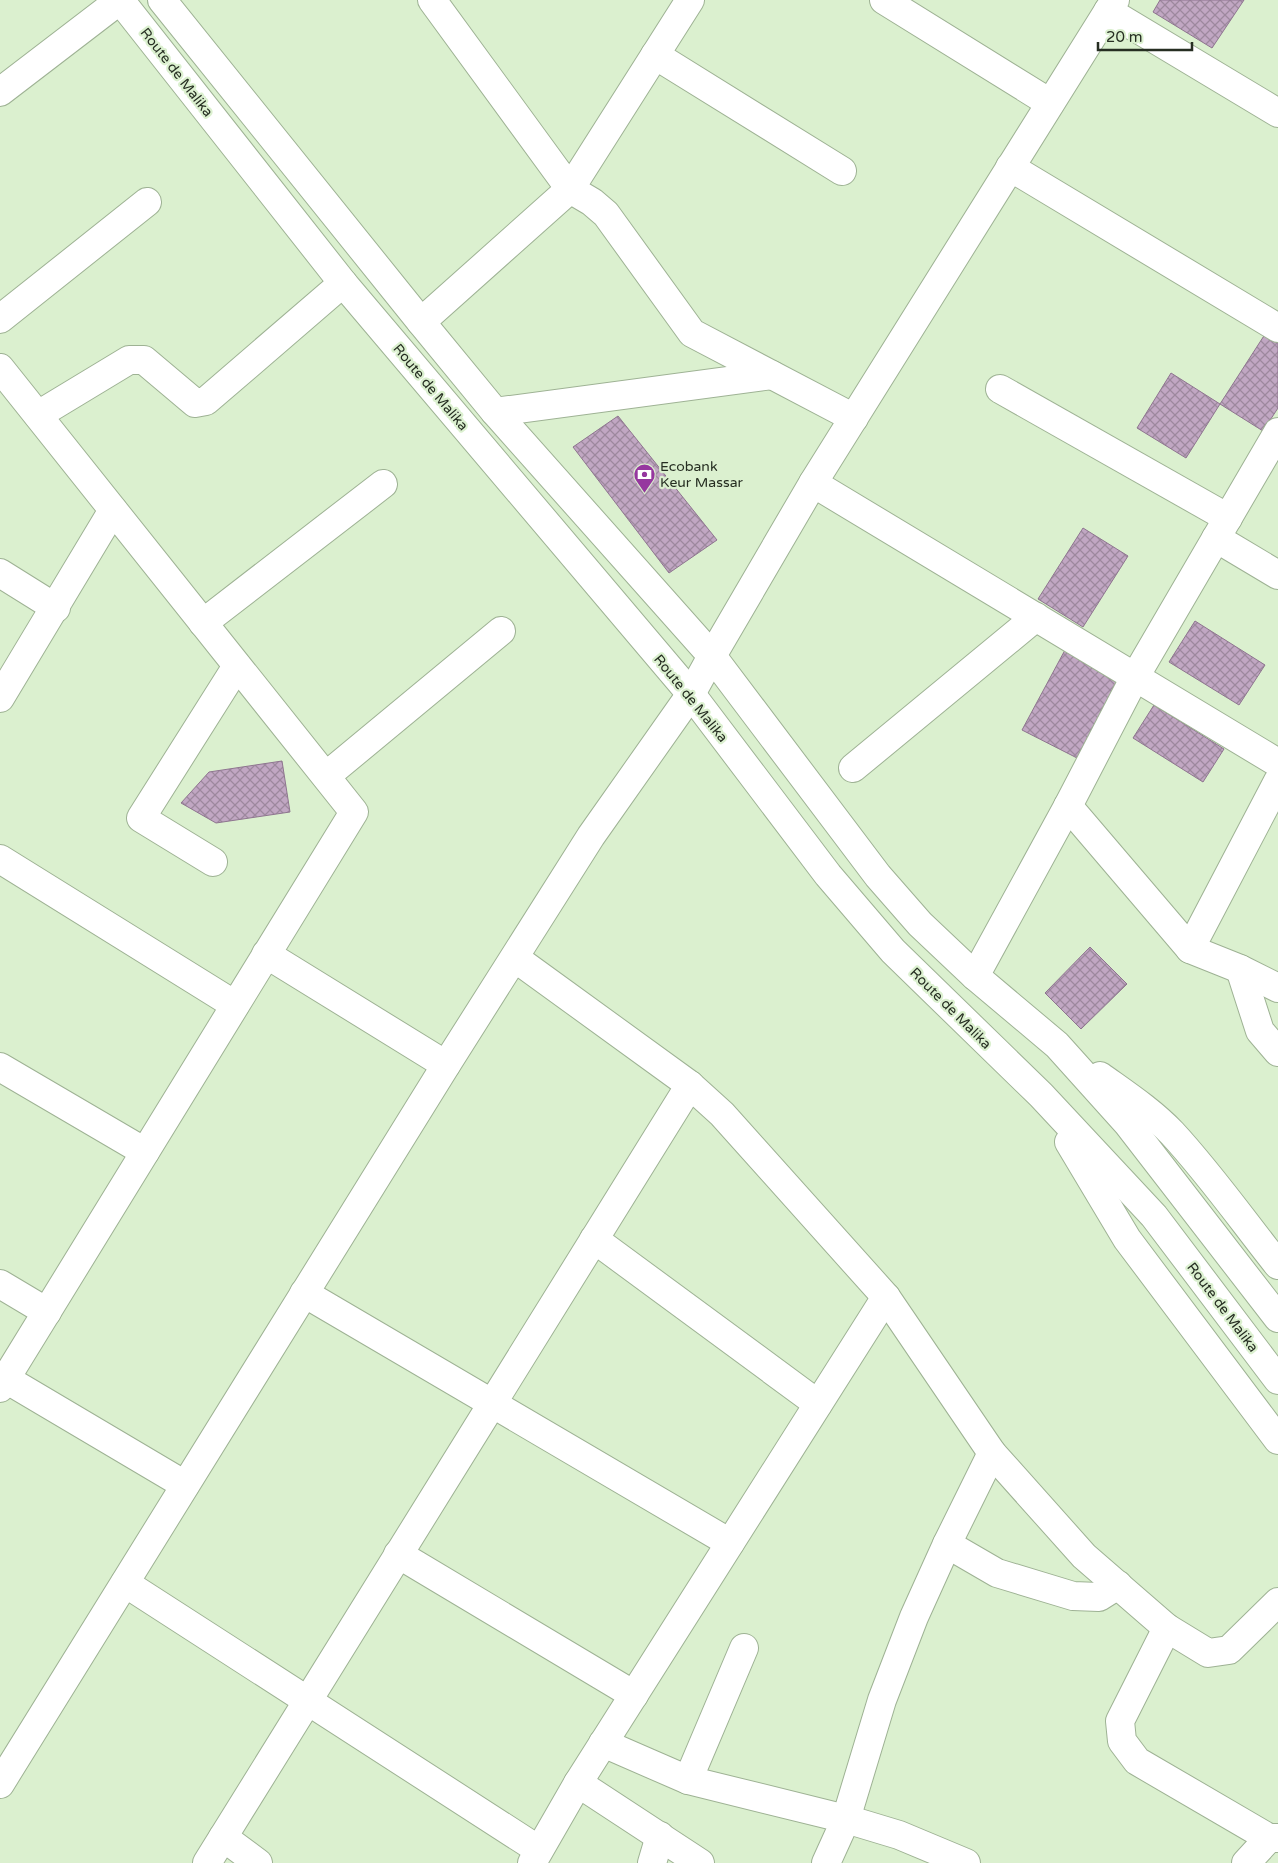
<svg xmlns="http://www.w3.org/2000/svg" width="1278" height="1863" viewBox="0 0 1278 1863" font-family="'Varela Round',sans-serif">
<defs>
<pattern id="building-cross-hatch" width="8" height="8" patternUnits="userSpaceOnUse" patternTransform="scale(1.25)"><rect width="8" height="8" fill="#c1a7c3"/><path d="M0 0l8 8M0 8l8-8" fill="none" stroke="#9d889e"/></pattern>
</defs>
<rect width="100%" height="100%" fill="#dbf0cf"/>
<g fill="url(#building-cross-hatch)" stroke="#8e758f">
<path d="M1160 0H1244L1212 48 1153 12Z"/>
<path d="M1269 328 1278 333V408L1263 431 1220 404Z"/>
<path d="M1171 373 1220 404 1186 458 1137 428Z"/>
<path d="M618 416 717 540 669 573 573 447Z"/>
<path d="M1083 528 1128 556 1083 627 1038 599Z"/>
<path d="M1195 621 1265 665 1239 705 1169 662Z"/>
<path d="M1065 650 1121 680 1079 759 1022 730Z"/>
<path d="M1154 705 1224 749 1203 782 1133 738Z"/>
<path d="M282 761 290 812 216 823 181 803 209 772Z"/>
<path d="M1090 947 1127 984 1081 1029 1045 993Z"/>
</g>
<g fill="none" stroke-linecap="round" stroke-linejoin="round">
<defs>
<g id="street">
<path d="M432 0 570 189 592 202 606 214 692 333 854 418"/>
<path d="M884 0 1050 103"/>
<path d="M1108 11 1278 113"/>
<path d="M655 55 842 171"/>
<path d="M0 92 120 0"/>
<path d="M1010 167 1278 328"/>
<path d="M0 319 147 202"/>
<path d="M421 322 570 189 690 0"/>
<path d="M0 368 354 812 0 1388"/>
<path d="M1000 389 1228 518"/>
<path d="M495 412 772 375"/>
<path d="M38 415 129 360H144L195 403 206 401 343 283"/>
<path d="M813 483 1278 763"/>
<path d="M1216 538 1278 575"/>
<path d="M0 573 56 608"/>
<path d="M203 623 383 484"/>
<path d="M712 656 813 483 1115 0"/>
<path d="M0 698 113 510"/>
<path d="M853 768 1036 617"/>
<path d="M326 776 501 631"/>
<path d="M1068 806 1190 949 1240 969 1278 988"/>
<path d="M0 859 235 1005"/>
<path d="M213 862 141 818 237 666"/>
<path d="M1190 949 1278 781"/>
<path d="M266 954 446 1065"/>
<path d="M515 958 690 1085 722 1114 886 1297 992 1453 1084 1556 1167 1628 1208 1653 1229 1650 1278 1602"/>
<path d="M1240 969 1260 1031 1278 1052"/>
<path d="M975 976 1068 806 1135 677 1278 432"/>
<path d="M0 1067 145 1152"/>
<path d="M594 1239 818 1404"/>
<path d="M0 1284 47 1312"/>
<path d="M304 1293 730 1543"/>
<path d="M6 1379 185 1485"/>
<path d="M947 1544 997 1573 1073 1596 1099 1597 1118 1585"/>
<path d="M398 1554 634 1695"/>
<path d="M125 1583 539 1850"/>
<path d="M1167 1628 1120 1721 1122 1741 1137 1761 1269 1838H1278"/>
<path d="M603 1743 688 1780 846 1819 899 1835 966 1863"/>
<path d="M688 1780 744 1648"/>
<path d="M578 1783 700 1863"/>
<path d="M223 1837 258 1863"/>
<path d="M207 1863 690 1085"/>
<path d="M532 1863 578 1783 886 1297"/>
<path d="M652 1863 660 1836"/>
<path d="M826 1863 846 1819 882 1700 914 1617 947 1544 992 1453"/>
<path d="M1246 1863 1269 1838"/>
</g>
<path id="secondary" d="M0 1784 446 1065 591 836 691 694 712 656"/>
<g id="primary">
<path d="M120 0 343 283 691 694 828 875 893 951 1041 1095 1154 1216 1278 1380"/>
<path d="M162 0 421 322 495 412 712 656 878 876 920 924 975 976 1057 1045 1128 1124 1278 1318"/>
<path d="M1100 1076C1125 1094 1151 1111 1172 1133 1210 1174 1243 1221 1278 1265"/>
<path d="M1069 1142 1127 1239 1278 1440"/>
</g>
</defs>
<use href="#street" stroke="#9eb294" stroke-width="30"/>
<use href="#secondary" stroke="#9eb294" stroke-width="30"/>
<use href="#primary" stroke="#9eb294" stroke-width="30"/>
<use href="#street" stroke="#fff" stroke-width="28"/>
<use href="#secondary" stroke="#fff" stroke-width="28"/>
<use href="#primary" stroke="#fff" stroke-width="28"/>
</g>
<defs>
<symbol id="bank-pin" viewBox="-11 -11 22 30"><path d="M0 17L-7.5 6A9.5 9.5 0 1 1 7.5 6Z" fill="#96379f" stroke="#dbf0cf"/><path d="M-6-4H6V4H-6ZM0-2.3a2.3 2.3 0 1 0 0 4.6a2.3 2.3 0 1 0 0-4.6Z" fill="#fff"/></symbol>
</defs>
<g fill-rule="evenodd">
<use href="#bank-pin" x="632" y="462" width="25" height="34"/>
</g>
<g text-anchor="middle" stroke-width="4.5" stroke-linejoin="round" paint-order="stroke">
<g font-size="14" fill="#262e22" stroke="#dbf0cf">
<text transform="translate(177 72) rotate(52)" y="5">Route de Malika</text>
<text transform="translate(431 387) rotate(50)" y="5">Route de Malika</text>
<text transform="translate(691 698) rotate(51)" y="5">Route de Malika</text>
<text transform="translate(951 1008) rotate(45)" y="5">Route de Malika</text>
<text transform="translate(1223 1307) rotate(53)" y="5">Route de Malika</text>
</g>
<g font-size="14" fill="#262e22" stroke="#dbf0cf" text-anchor="start">
<text x="660" y="471">Ecobank<tspan x="660" dy="16">Keur Massar</tspan></text>
</g>
</g>
<path d="M1098 42v8h94v-8" fill="none" stroke="#262e22" stroke-width="2.5"/>
<text x="1106" y="42" font-size="15" fill="#262e22" stroke="#dbf0cf" stroke-width="4" paint-order="stroke">20 m</text>
</svg>
